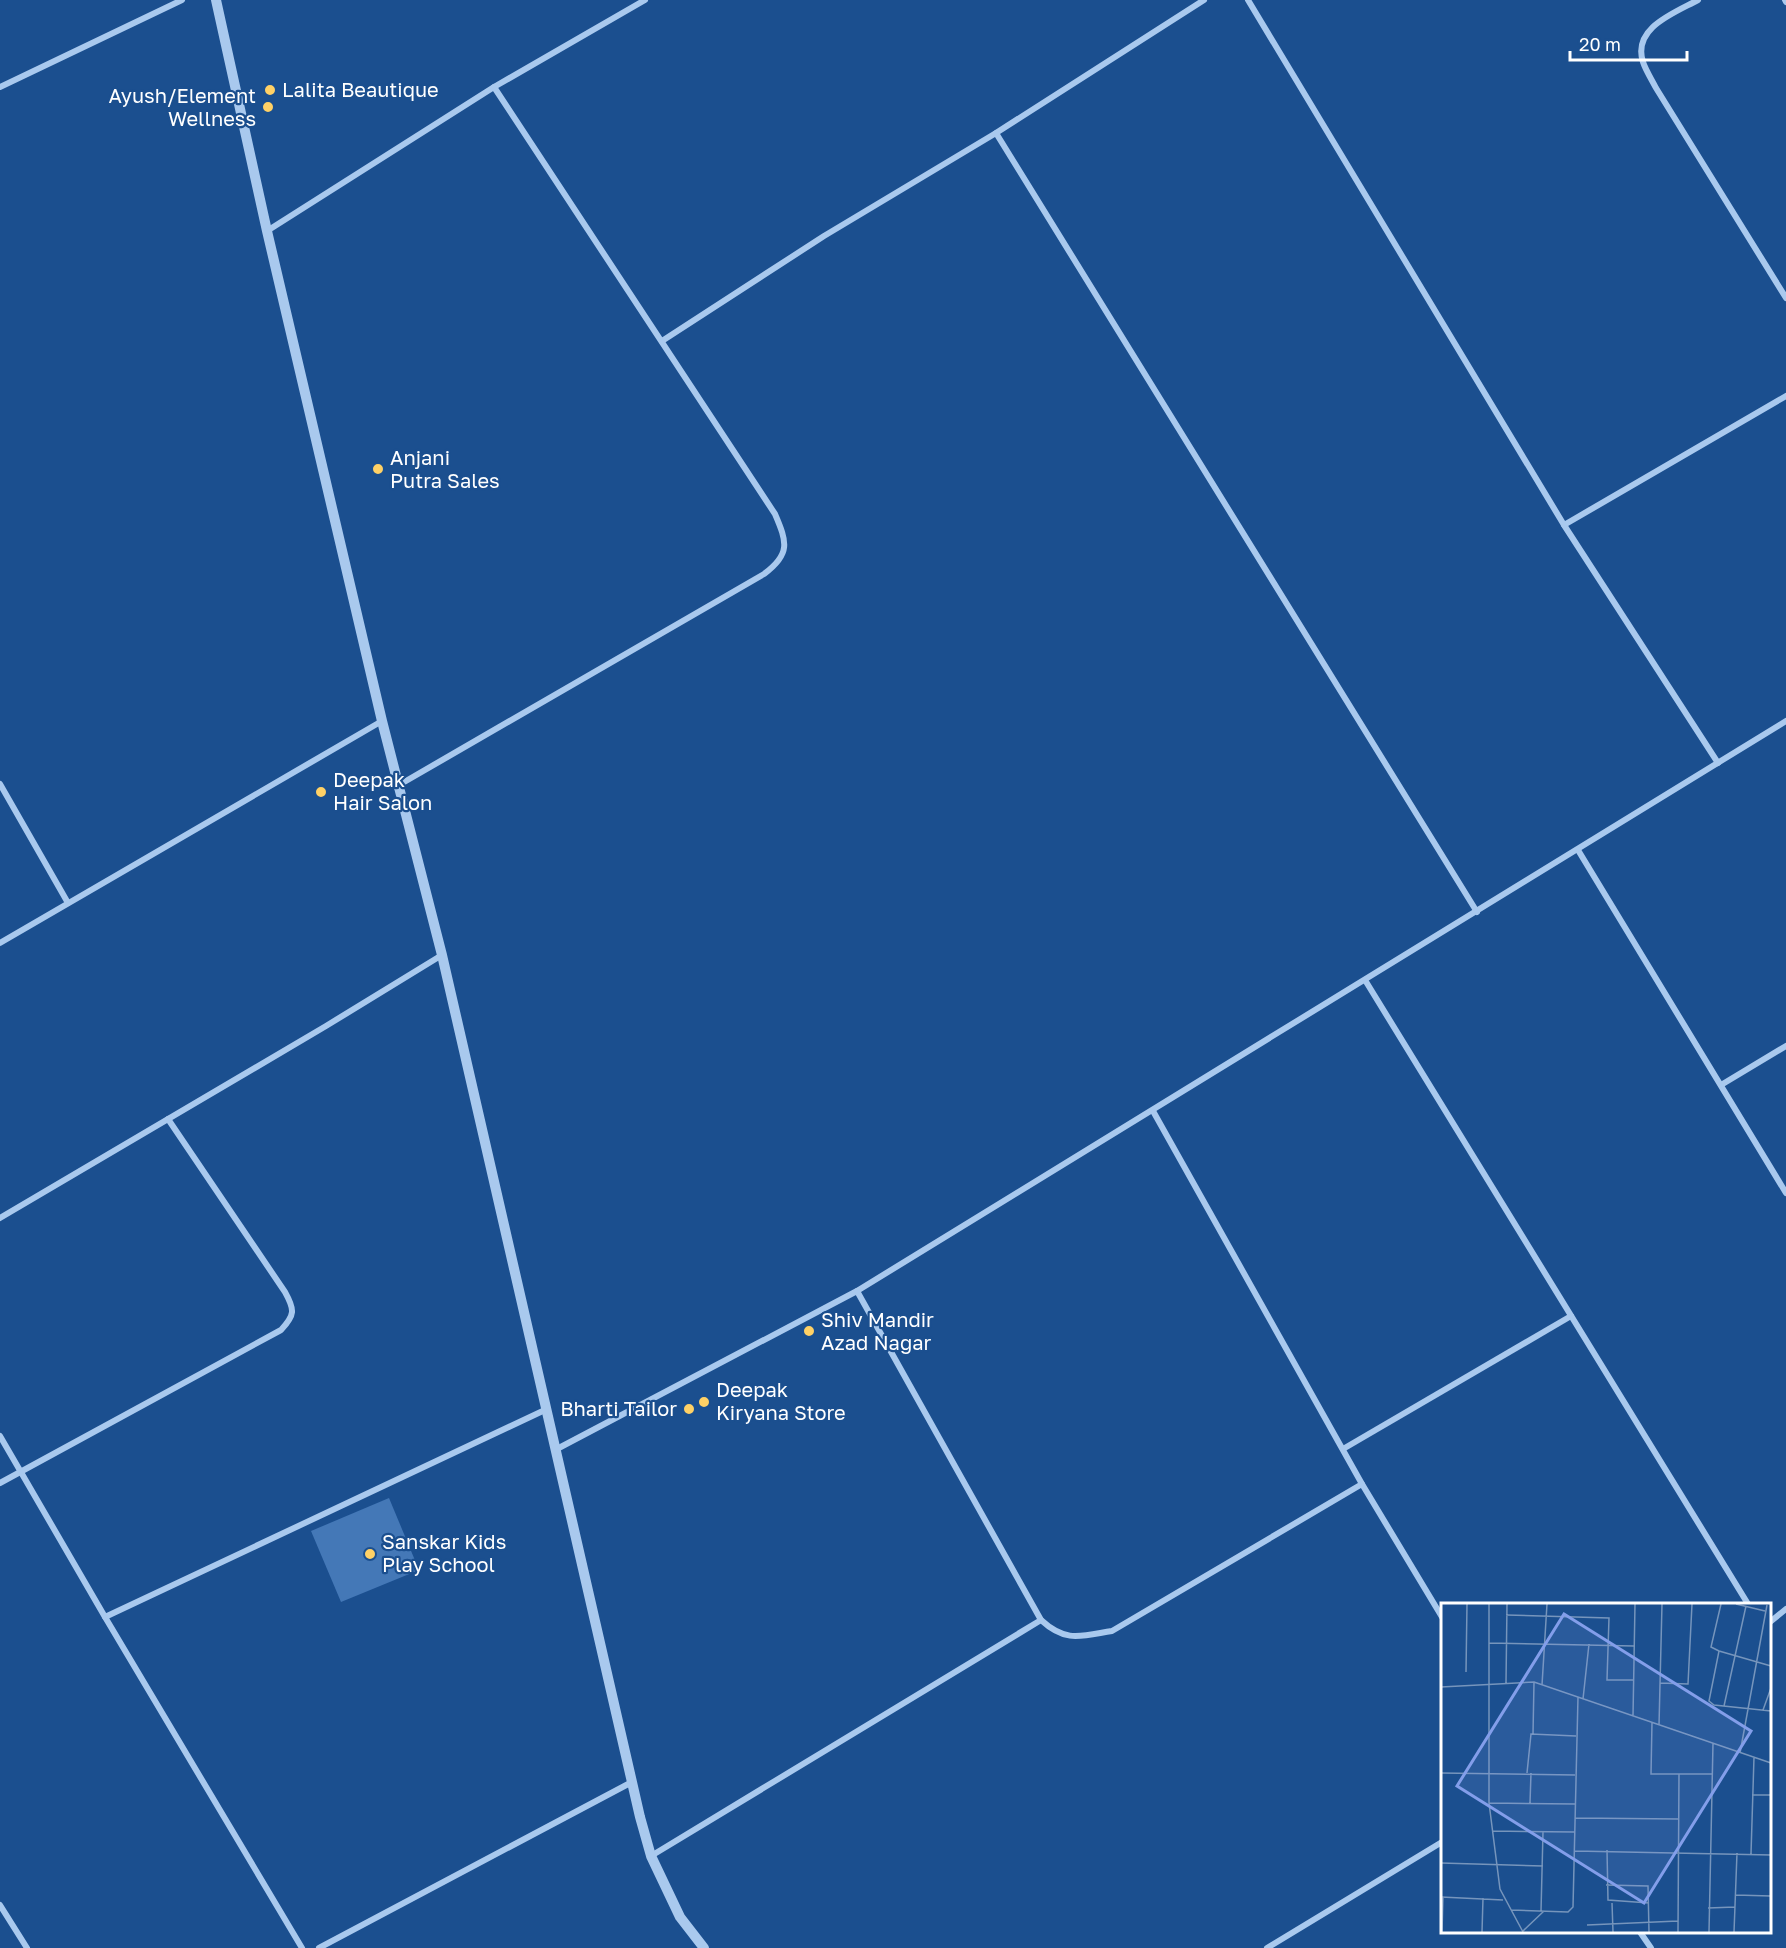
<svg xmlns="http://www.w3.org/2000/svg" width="1786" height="1948" viewBox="0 0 1786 1948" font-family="'Golos Text',sans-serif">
<rect width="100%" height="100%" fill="#1b4f8f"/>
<path fill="#4478b7" d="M389 1498 419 1570 341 1602 311 1531Z"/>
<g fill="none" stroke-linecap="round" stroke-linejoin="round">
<g stroke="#a9c9ee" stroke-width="6">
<path d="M1248 0 1564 525 1718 763"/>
<path d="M1698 0C1674 13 1632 28 1643 62 1646 71 1652 80 1656 88L1786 298"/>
<path d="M1785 0 1786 2"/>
<path d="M0 87 182 0"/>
<path d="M996 133 1477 912"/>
<path d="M267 231 494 87 645 0"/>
<path d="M662 341 824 236 996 133 1204 0"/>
<path d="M1564 525 1786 396"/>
<path d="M0 784 68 903"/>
<path d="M399 785 764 574C791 554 787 542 775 514L494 87"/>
<path d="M1578 850 1786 1193"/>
<path d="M0 943 382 721"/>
<path d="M1365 980 1748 1604"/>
<path d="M1721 1085 1786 1046"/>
<path d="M1153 1111 1362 1484 1442 1617"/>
<path d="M0 1218 326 1026 442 955"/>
<path d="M857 1291 1041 1620C1066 1643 1081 1636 1112 1631L1362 1484"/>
<path d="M0 1436 105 1617 302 1948"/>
<path d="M1343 1449 1571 1316"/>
<path d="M555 1450 857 1291 1786 721"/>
<path d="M0 1483 281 1330C295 1315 295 1310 285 1292L168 1119"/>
<path d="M105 1617 547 1409"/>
<path d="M1770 1622 1786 1609"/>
<path d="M651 1856 1041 1620"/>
<path d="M0 1905 27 1948"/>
<path d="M1640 1932 1651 1948"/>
<path d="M319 1948 632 1782"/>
<path d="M1267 1948 1442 1842"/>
</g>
<path stroke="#a9c9ee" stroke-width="10" d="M216 0 267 231 382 721 442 955 640 1817 651 1856 680 1917 704 1948"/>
</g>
<g fill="#ffd166" stroke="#1b4f8f" stroke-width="2">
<circle cx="270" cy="90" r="6"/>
<circle cx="268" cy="107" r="6"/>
<circle cx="378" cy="469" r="6"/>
<circle cx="321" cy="792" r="6"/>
<circle cx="809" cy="1331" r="6"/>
<circle cx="704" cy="1402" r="6"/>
<circle cx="689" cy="1409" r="6"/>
<circle cx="370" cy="1554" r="6"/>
</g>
<g text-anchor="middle" stroke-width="4.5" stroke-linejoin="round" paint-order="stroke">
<g font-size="20" fill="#fff" stroke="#1b4f8f" text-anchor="start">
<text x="282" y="97">Lalita Beautique</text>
<text x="256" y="103" text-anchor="end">Ayush/Element<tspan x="256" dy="23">Wellness</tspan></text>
<text x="390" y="465">Anjani<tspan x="390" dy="23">Putra Sales</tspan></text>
<text x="333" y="787">Deepak<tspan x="333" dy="23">Hair Salon</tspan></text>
<text x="821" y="1327">Shiv Mandir<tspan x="821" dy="23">Azad Nagar</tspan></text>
<text x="716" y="1397">Deepak<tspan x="716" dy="23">Kiryana Store</tspan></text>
<text x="677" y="1416" text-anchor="end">Bharti Tailor</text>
<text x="382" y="1549">Sanskar Kids<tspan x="382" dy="23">Play School</tspan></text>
</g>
</g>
<g transform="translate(1441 1603)">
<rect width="330" height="330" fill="#1b4f8f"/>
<path fill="none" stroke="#7695bc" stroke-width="1.5" d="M48 1V200L59 286 82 329M295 1 324 8M0 2V30M65 12 168 15 166 77H193M48 40 193 43M278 48 270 44 280 1M330 63 278 48 268 98 273 102 330 108M25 69 26 1M65 80 66 1M219 80 247 81 251 1M101 82 106 1M0 84 93 79 330 160M142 96 148 41M283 103 305 3M322 107 330 85M192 113 194 1M211 119 210 171H272M218 122 221 1M92 131 93 79M299 150 326 2M0 170 134 172M86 170 90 131 135 133M311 192H330M48 200 134 201M89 200 90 170M134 215 238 216M51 228 134 229M166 247 167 297 208 300M134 248 330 252M310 251 313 154M0 260 102 263M165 282 207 283 208 329M294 292 330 293M0 294 62 297M171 300 172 329M267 305 294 304M70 307 127 309 132 304 137 94M100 308 102 229M146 322 237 318M82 328 103 308M1 329 2 294M41 329 42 295M237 329 238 171M268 329 272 140M293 329 296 250"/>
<path fill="#839eea" fill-opacity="0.15" stroke="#839eea" stroke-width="3" d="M123 11 310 128 203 300 16 183Z"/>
<rect width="330" height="330" fill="none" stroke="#fff" stroke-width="3"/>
</g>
<path d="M1570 51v9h117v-9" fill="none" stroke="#ffffff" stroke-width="3"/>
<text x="1579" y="51" font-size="18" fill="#ffffff" stroke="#1b4f8f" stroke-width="4.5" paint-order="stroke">20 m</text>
</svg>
